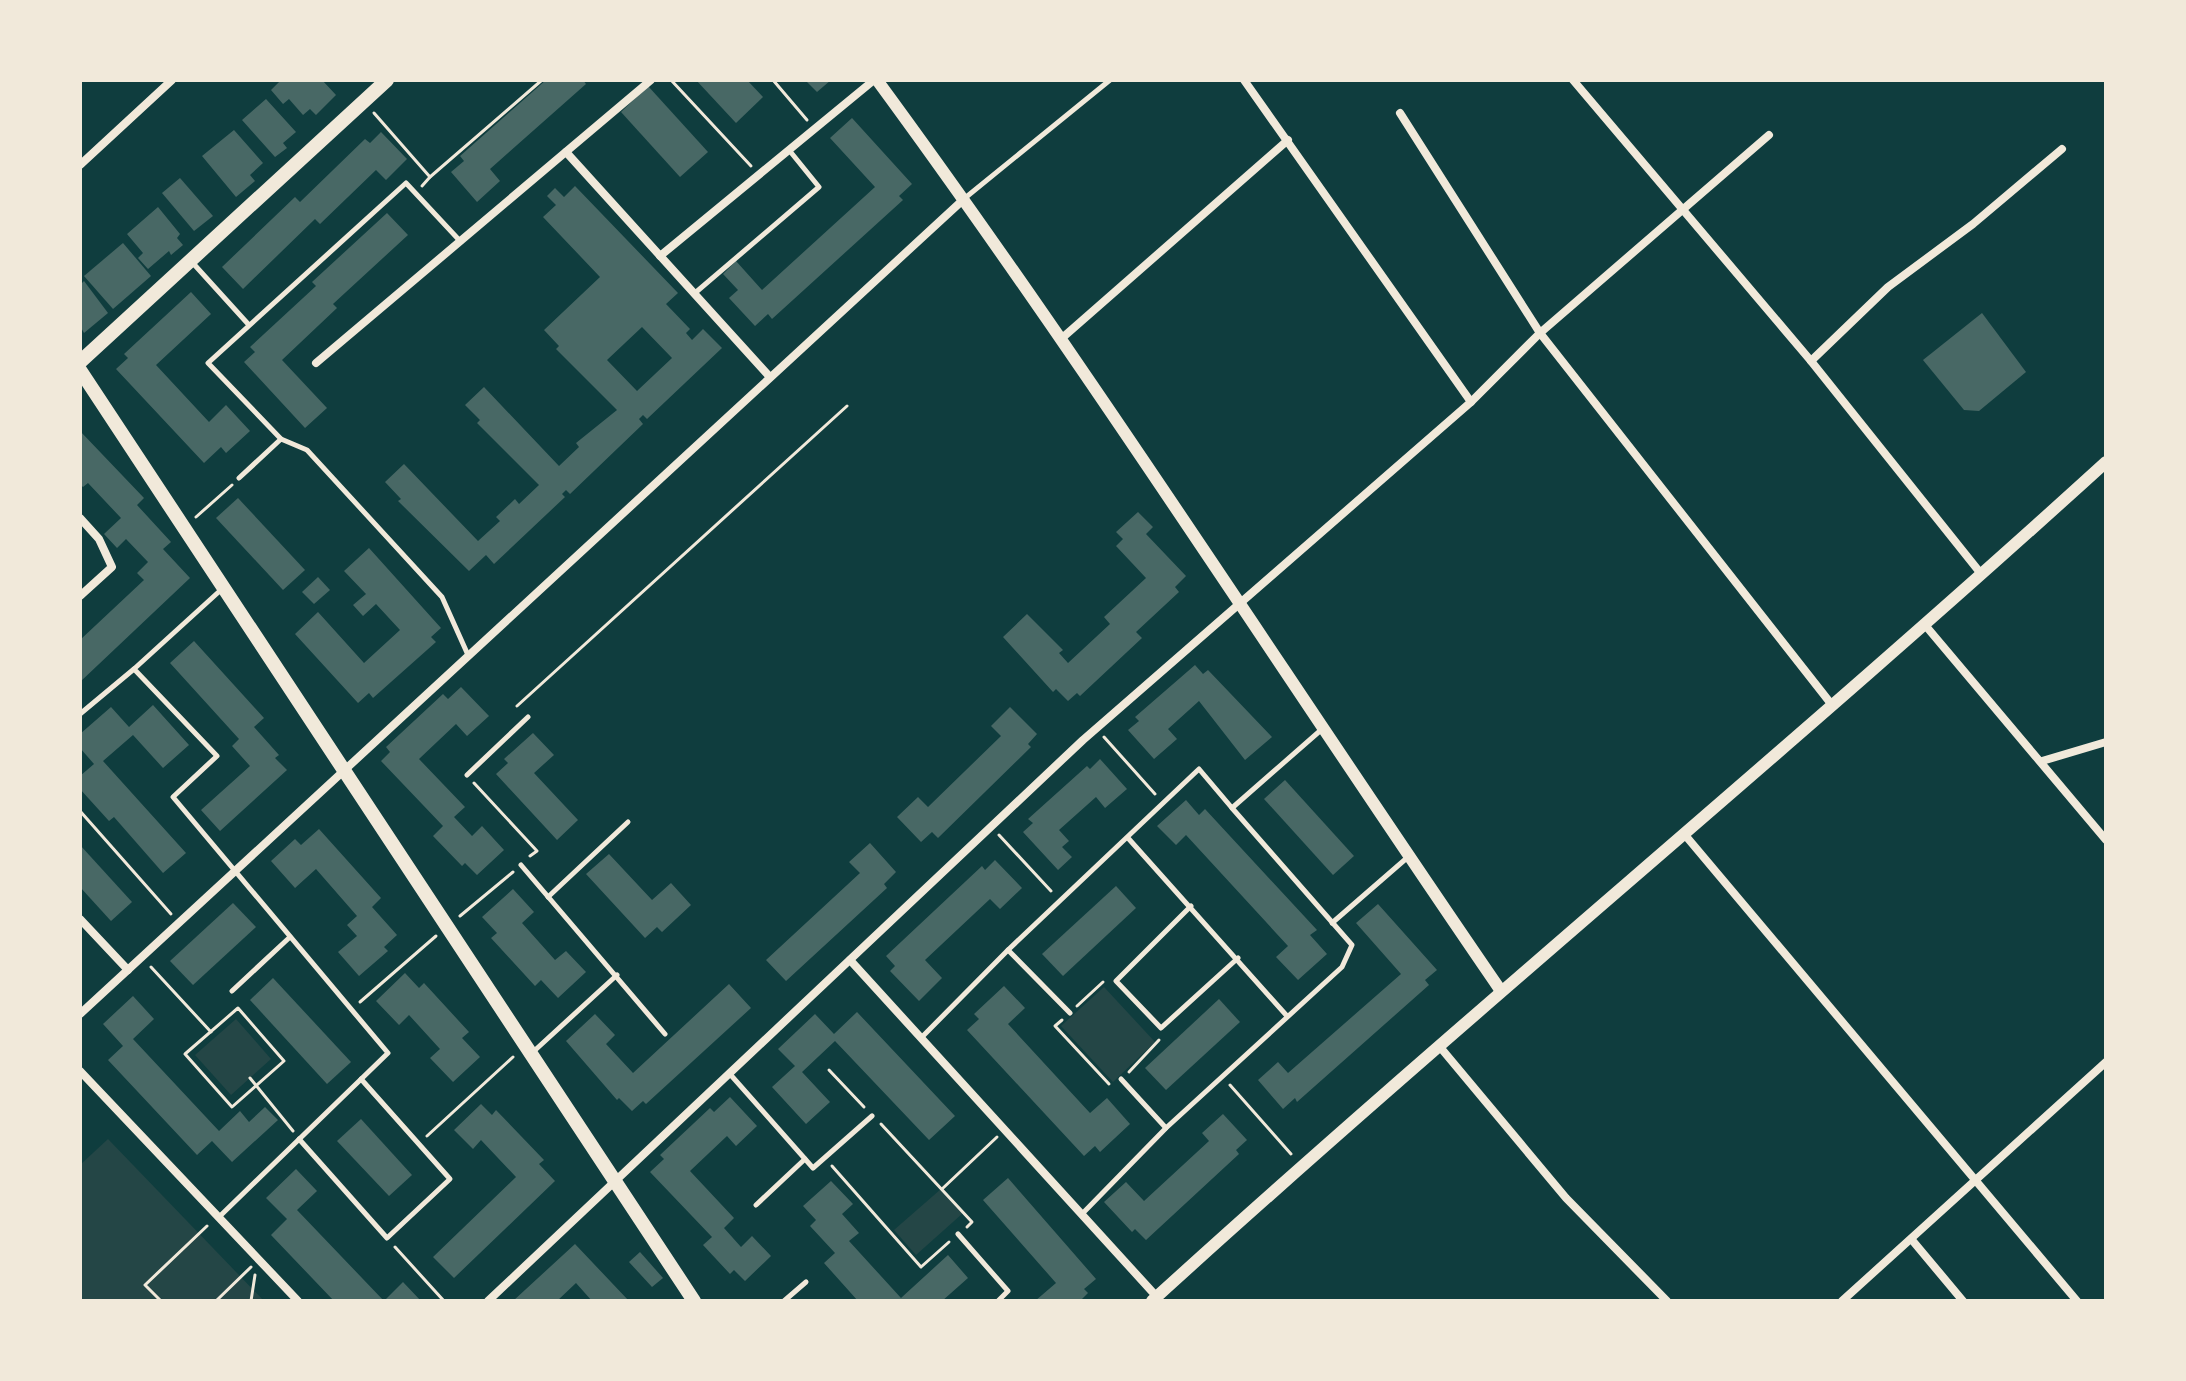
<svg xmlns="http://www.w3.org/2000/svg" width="2186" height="1381" viewBox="0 0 2186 1381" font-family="Rubik,sans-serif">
<rect width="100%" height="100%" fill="#0f3d3e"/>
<g fill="#244646">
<path d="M1104 987 1155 1042 1113 1082 1061 1026Z"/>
<path d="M236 1019 271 1059 231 1095 195 1055Z"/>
<path d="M108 1139 264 1301H80V1165Z"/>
<path d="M941 1189 963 1213 916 1255 894 1230Z"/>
</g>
<g fill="#486865" fill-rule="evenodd">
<path d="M281 80H322L336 95 316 115 310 109 303 115 289 99 283 104 271 90Z"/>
<path d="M546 80H583L586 84 490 169 500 181 477 202 451 172 464 161 460 156Z"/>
<path d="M696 80H747L763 97 736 123Z"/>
<path d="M805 80H831L817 92Z"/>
<path d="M648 86 708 152 680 177 621 112Z"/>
<path d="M266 99 296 132 283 143 287 148 275 157 242 120Z"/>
<path d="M852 118 912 184 899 196 903 200 772 319 768 314 755 326 729 298 738 290 723 274 736 261 762 290 875 187 830 138Z"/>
<path d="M234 130 263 163 250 175 255 181 236 197 202 156Z"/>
<path d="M381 132 407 159 386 180 376 170 320 224 315 219 243 289 222 267 295 197 300 202 365 139 370 143Z"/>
<path d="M180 178 213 216 194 231 162 193Z"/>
<path d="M575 186 678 293 666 304 690 329 686 333 692 340 703 329 722 348 647 419 643 415 639 419 643 424 570 494 566 490 562 494 565 497 494 564 486 555 469 571 398 501 401 499 385 482 404 464 478 541 500 521 496 517 515 499 519 504 539 485 477 423 480 420 465 405 484 387 559 466 579 447 576 443 617 410 556 349 559 346 544 330 600 277 543 217 556 205 547 196 555 188 564 197ZM642 327 672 358 637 391 607 360Z"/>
<path d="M158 207 180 234 177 238 183 245 171 255 169 251 148 269 138 258 143 253 127 234Z"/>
<path d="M387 213 408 235 333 304 337 308 282 360 327 408 305 428 244 362 255 352 250 347 316 286 312 282Z"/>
<path d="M123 243 151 276 113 309 84 276Z"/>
<path d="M84 281 108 313 84 333 80 326V285Z"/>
<path d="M191 292 211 314 156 365 209 422 226 405 250 431 226 453 221 447 204 463 116 369 128 358 124 354Z"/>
<path d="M1982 313 2026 372 1979 411 1964 410 1923 360Z"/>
<path d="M80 431 144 498 137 505 171 542 163 549 190 578 80 682V640L144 580 137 573 148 562 126 539 117 548 104 534 121 518 88 483 83 487 80 484Z"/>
<path d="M238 498 305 570 283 590 216 518Z"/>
<path d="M1138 512 1153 527 1146 534 1186 576 1175 587 1179 592 1136 632 1142 638 1080 696 1077 693 1068 701 1056 689 1053 692 1003 637 1027 614 1063 650 1059 653 1068 663 1110 624 1104 617 1146 578 1116 546 1123 539 1116 532Z"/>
<path d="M369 548 441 628 431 637 436 642 373 698 369 693 358 703 295 634 318 612 364 663 400 630 376 604 363 616 353 605 366 594 344 571Z"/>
<path d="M318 577 330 590 314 604 302 592Z"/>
<path d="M194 641 264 718 254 727 279 755 275 758 287 770 220 831 201 810 250 766 232 746 239 739 170 663Z"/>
<path d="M1195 665 1203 674 1208 670 1272 737 1245 760 1199 701 1168 729 1177 739 1154 759 1128 730 1139 721 1135 717Z"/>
<path d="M461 687 489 716 467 736 456 724 419 759 465 807 454 817 472 836 482 826 504 850 477 875 465 863 462 866 433 836 443 826 381 761 390 752 386 747 443 694 448 699Z"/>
<path d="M153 705 189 745 163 768 133 735 103 761 186 853 163 873 114 817 109 821 80 789V776L94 764 80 748V734L111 707 129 727Z"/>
<path d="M1010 707 1037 734 1028 744 1031 747 938 838 932 832 921 842 897 817 918 797 928 807 1001 736 991 726Z"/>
<path d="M533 733 554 755 534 773 578 820 557 840 496 774 508 763 504 759Z"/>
<path d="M1100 759 1127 789 1105 808 1096 797 1059 830 1069 841 1062 847 1072 857 1058 870 1023 832 1033 823 1028 819 1087 766 1090 769Z"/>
<path d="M1285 780 1354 856 1333 875 1264 799Z"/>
<path d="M1186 800 1199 815 1205 809 1317 930 1310 935 1327 954 1298 980 1276 957 1288 946 1186 835 1176 845 1157 826Z"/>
<path d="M319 829 381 898 372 907 397 935 384 947 388 951 359 976 338 952 357 936 347 925 357 916 316 869 295 888 271 861 295 839 301 845Z"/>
<path d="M870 843 896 872 884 884 887 888 786 981 766 960 860 873 849 862Z"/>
<path d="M80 845 132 902 111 921 80 887Z"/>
<path d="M609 854 652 900 671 883 691 905 662 932 657 927 645 938 586 874Z"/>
<path d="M995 860 1022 888 1000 909 990 899 925 960 942 978 919 1001 890 971 895 966 886 956 982 866 985 870Z"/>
<path d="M1116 886 1136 908 1063 976 1042 954Z"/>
<path d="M513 889 534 912 522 923 555 960 566 951 586 972 558 998 541 980 535 986 491 938 497 933 482 917Z"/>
<path d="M233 903 256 927 193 985 170 961Z"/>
<path d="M1378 904 1437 970 1425 980 1429 985 1297 1102 1295 1098 1283 1109 1258 1080 1278 1062 1288 1073 1401 974 1356 923Z"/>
<path d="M405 973 419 988 424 983 469 1032 462 1038 480 1057 453 1082 430 1058 440 1049 409 1015 399 1025 376 1001Z"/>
<path d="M273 978 351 1062 327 1084 250 1000Z"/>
<path d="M729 984 751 1008 646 1104 643 1101 632 1111 619 1098 617 1100 566 1041 595 1014 615 1035 606 1044 633 1073Z"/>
<path d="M1004 986 1025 1008 1008 1024 1090 1113 1107 1098 1130 1124 1100 1152 1095 1146 1084 1156 967 1030 979 1019 974 1014Z"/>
<path d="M133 996 154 1019 133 1039 219 1131 240 1111 249 1122 265 1107 278 1120 232 1162 212 1141 197 1155 108 1060 123 1046 103 1024Z"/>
<path d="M1219 999 1240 1022 1166 1090 1145 1068Z"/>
<path d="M857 1012 955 1116 929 1140 835 1041 802 1072 830 1102 806 1124 772 1087 795 1066 778 1049 815 1014 834 1034Z"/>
<path d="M730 1097 757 1126 736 1146 727 1136 690 1171 734 1218 724 1228 741 1247 752 1236 771 1256 745 1281 734 1270 730 1274 703 1245 712 1237 650 1172 664 1159 660 1155 710 1108 714 1112Z"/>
<path d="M481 1104 492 1115 496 1110 544 1160 539 1164 555 1181 454 1278 433 1257 516 1177 481 1140 473 1149 454 1130Z"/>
<path d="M1223 1114 1247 1140 1236 1150 1239 1154 1146 1240 1135 1229 1132 1232 1104 1202 1126 1182 1144 1201 1209 1141 1202 1133Z"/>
<path d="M361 1119 412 1175 389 1196 337 1141Z"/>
<path d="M296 1169 317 1191 297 1210 384 1301 403 1282 421 1301H334L271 1235 287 1219 266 1198Z"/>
<path d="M1008 1178 1096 1279 1084 1289 1088 1293 1080 1301H1035L1056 1283 983 1200Z"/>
<path d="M831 1181 853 1204 842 1214 859 1233 849 1241 901 1298 948 1255 968 1278 942 1301H858L824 1263 835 1253 810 1226 816 1220 803 1206Z"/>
<path d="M575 1244 629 1301H592L576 1283 557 1301H513Z"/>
<path d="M640 1252 663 1278 652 1287 629 1262Z"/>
</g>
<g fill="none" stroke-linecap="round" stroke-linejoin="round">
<g stroke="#f1e9da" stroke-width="3">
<path d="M671 80 751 166"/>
<path d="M773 80 807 120"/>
<path d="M374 113 430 177 422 186"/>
<path d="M430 177 542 80"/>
<path d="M196 517 232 485"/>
<path d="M517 706 847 406"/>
<path d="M1104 737 1155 794"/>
<path d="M474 783 537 851 530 856"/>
<path d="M80 811 171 914"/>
<path d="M999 835 1051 891"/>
<path d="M460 916 513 872"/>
<path d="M151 967 211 1032"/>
<path d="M360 1002 436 936"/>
<path d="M1077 1006 1103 982"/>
<path d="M238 1008 284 1061 232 1107 185 1054Z"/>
<path d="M1062 1020 1055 1026 1109 1084"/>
<path d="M829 1070 864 1107"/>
<path d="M1129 1072 1159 1040"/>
<path d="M250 1078 293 1131"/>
<path d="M1230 1085 1291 1154"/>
<path d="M881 1124 972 1222 967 1227"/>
<path d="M427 1136 513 1057"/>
<path d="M832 1166 921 1267 949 1242"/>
<path d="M942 1189 997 1137"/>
<path d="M395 1247 444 1301"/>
<path d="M161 1301 145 1285 207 1226"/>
<path d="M216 1301 251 1267"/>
<path d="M251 1301 255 1275"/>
</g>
<g stroke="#f1e9da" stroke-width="5">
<path d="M965 198 1110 80"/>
<path d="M191 261 249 325"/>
<path d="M695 293 819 187 789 150"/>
<path d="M281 439 208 363 406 183 461 242"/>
<path d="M239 478 281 439 307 450 442 597 468 655"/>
<path d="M80 714 134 669"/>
<path d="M467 775 528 717"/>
<path d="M1128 838 1287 1016"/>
<path d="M521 865 665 1034"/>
<path d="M548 897 628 822"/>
<path d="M1191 906 1116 981 1161 1028 1238 958"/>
<path d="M1332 923 1408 857"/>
<path d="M1008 950 1070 1013"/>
<path d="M232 991 290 937"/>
<path d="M922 1037 1008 950 1199 769 1232 808 1321 730"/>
<path d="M533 1052 617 975"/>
<path d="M729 1073 813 1168 872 1116"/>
<path d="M1121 1079 1166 1128"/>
<path d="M299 1139 387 1238 450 1179 361 1079"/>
<path d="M756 1205 805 1159"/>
<path d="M1082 1214 1166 1128 1342 967 1352 945 1232 808"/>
<path d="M219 1217 388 1053 173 797 217 756 134 669 223 588"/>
<path d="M958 1234 1008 1291 998 1301"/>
<path d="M784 1301 806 1282"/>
</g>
<g stroke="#f1e9da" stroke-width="8">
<path d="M1244 80 1471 402"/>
<path d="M1573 80 1811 361 1982 575"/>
<path d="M1400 113 1540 333 1832 705"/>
<path d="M566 152 769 376"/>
<path d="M80 165 172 80"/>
<path d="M660 256 874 80"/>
<path d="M1061 339 1288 140"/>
<path d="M1811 361 1888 287 1973 224 2062 149"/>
<path d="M316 363 651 80"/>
<path d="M80 518 99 539 112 567 80 596"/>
<path d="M1925 625 2106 840"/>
<path d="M2042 761 2106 742"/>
<path d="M1685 835 2077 1301"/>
<path d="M80 919 128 970"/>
<path d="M850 960 1157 1297"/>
<path d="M80 1014 964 199"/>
<path d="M1440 1047 1566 1198 1667 1301"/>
<path d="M80 1071 298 1301"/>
<path d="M1912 1240 1963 1301"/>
<path d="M488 1301 1083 740 1471 402 1540 333 1769 135"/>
<path d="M1842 1301 2106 1062"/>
</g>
<g stroke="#f1e9da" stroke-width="12">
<path d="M877 80C1095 377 1292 687 1501 991"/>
<path d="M1152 1301C1465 1016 1793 747 2106 462"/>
</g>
<g stroke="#f1e9da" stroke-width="14">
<path d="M80 362 387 80"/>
<path d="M80 370 694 1301"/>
</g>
</g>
<rect width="2186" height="1381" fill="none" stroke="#f1e9da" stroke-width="164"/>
</svg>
